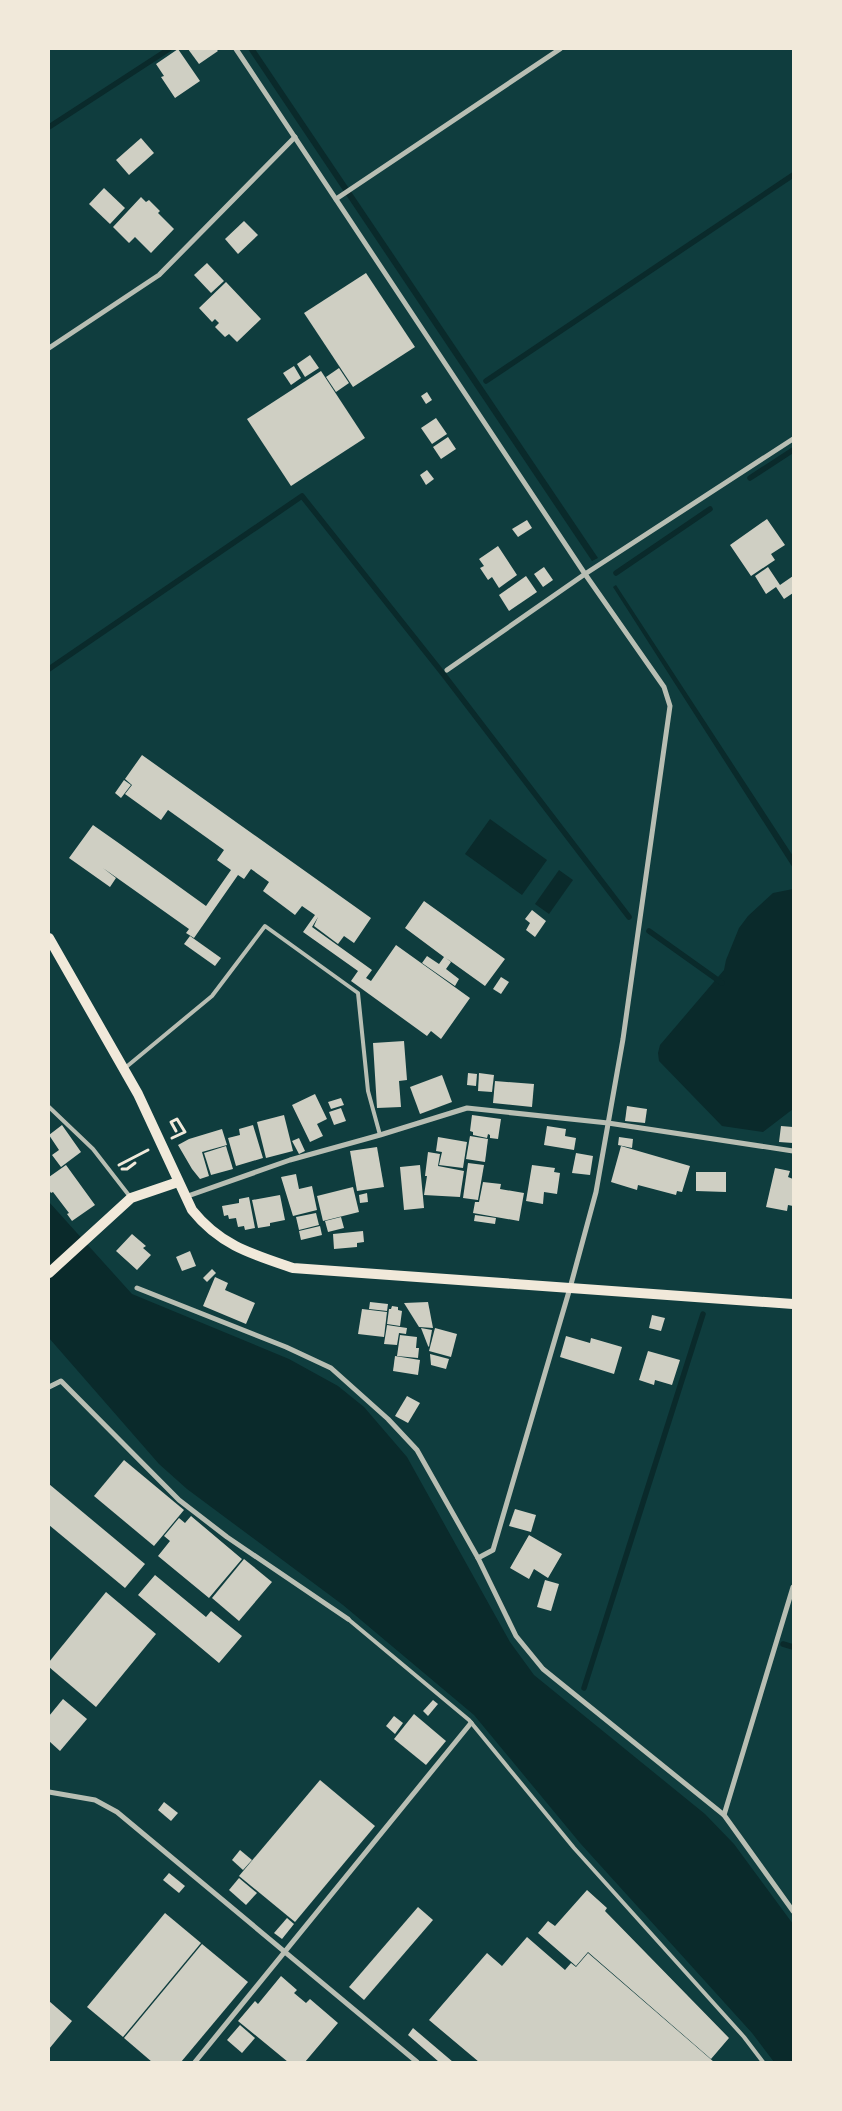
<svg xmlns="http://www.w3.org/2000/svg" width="842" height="2111" viewBox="0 0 842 2111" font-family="Figtree,sans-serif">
<rect width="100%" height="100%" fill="#0f3d3e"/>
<g fill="#0a2a2b">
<path d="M248 49H255L598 558 592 561Z"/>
<path d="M616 585 793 856V868L613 587Z"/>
<path d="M490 819 547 860 522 895 465 854Z"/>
<path d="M559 870 573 880 549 914 535 904Z"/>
<path d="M793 889V1109L763 1132 722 1126 659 1061 658 1053 660 1045 724 970 726 960 739 928 748 916 773 893Z"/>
<path d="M49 1202 132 1294 289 1359 338 1386 364 1407 407 1457 510 1642 534 1675 705 1814 734 1844 793 1924V2062H774L752 2033 580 1843 474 1715 343 1605 187 1489 159 1464 49 1338Z"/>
</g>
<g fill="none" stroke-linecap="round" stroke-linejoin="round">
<g stroke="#0a2a2b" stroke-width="5.5">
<path d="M49 127 169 49"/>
<path d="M486 381 793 175"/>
<path d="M750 478 793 450"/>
<path d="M616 573 710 509"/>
<path d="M49 669 302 496 444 675 629 917"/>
<path d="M649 931 722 983"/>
<path d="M783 1644 793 1647"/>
<path d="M584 1688 703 1314"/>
</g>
</g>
<g fill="#cfcfc3">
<path d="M178 49 200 81 175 98 161 77 164 76 156 64Z"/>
<path d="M188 49H216L218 51 199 64Z"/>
<path d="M141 138 154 153 129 175 116 160Z"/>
<path d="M104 188 125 208 110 224 89 204Z"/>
<path d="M141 197 146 202 149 200 160 211 158 213 174 229 151 253 135 237 129 243 113 227Z"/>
<path d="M244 221 258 235 238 254 225 239Z"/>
<path d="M207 263 224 281 211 293 194 275Z"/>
<path d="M366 273 415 347 353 387 304 313Z"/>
<path d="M226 282 261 319 237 342 229 334 225 337 215 327 219 323 215 319 212 322 199 308Z"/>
<path d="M310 355 319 368 305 377 297 364Z"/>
<path d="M294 366 301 378 291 385 283 373Z"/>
<path d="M339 368 349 383 336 392 326 377Z"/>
<path d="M321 371 365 438 291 486 247 419Z"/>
<path d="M427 392 432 400 426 404 421 396Z"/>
<path d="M436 418 447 434 432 444 421 428Z"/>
<path d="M448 437 456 449 441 459 433 447Z"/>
<path d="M427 470 434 479 426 485 420 475Z"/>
<path d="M767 519 785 545 771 554 775 560 751 576 730 545Z"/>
<path d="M527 520 532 528 518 537 512 529Z"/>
<path d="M498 546 517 575 499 588 492 577 488 580 480 568 484 566 479 559Z"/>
<path d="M544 567 553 580 543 587 534 574Z"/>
<path d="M768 567 780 585 793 576V593L784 599 776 587 766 594 755 576Z"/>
<path d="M526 576 537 592 509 611 499 595Z"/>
<path d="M142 755 371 918 354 943 344 936 338 944 314 926 318 917 312 927 372 970 366 978 371 981 396 945 470 998 441 1039 431 1031 427 1036 351 981 358 971 303 932 315 915 302 906 295 915 263 891 269 882 251 869 244 879 238 875 194 938 186 933 189 929 103 868 116 878 110 887 69 858 93 825 120 844 114 853 120 844 206 906 231 870 217 860 224 850 168 810 161 820 125 794 132 785 125 779Z"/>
<path d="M124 780 131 785 121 798 115 793Z"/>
<path d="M424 901 505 959 485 986 446 958 451 962 446 969 459 979 455 986 422 963 427 956 439 964 444 957 405 928Z"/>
<path d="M532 910 546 921 535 937 526 930 530 923 525 919Z"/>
<path d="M190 936 221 958 215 966 184 944Z"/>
<path d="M501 977 509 982 501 994 493 989Z"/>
<path d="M404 1041 407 1080 399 1081 401 1107 377 1108 373 1043Z"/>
<path d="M468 1073 477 1074 476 1086 467 1085Z"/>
<path d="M479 1073 494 1075 492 1092 478 1091Z"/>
<path d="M442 1075 452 1102 420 1114 410 1087Z"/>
<path d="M495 1081 534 1084 532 1107 493 1103Z"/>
<path d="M315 1094 327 1119 317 1124 323 1136 310 1142 292 1105Z"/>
<path d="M341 1098 344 1105 331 1109 328 1102Z"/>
<path d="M627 1106 647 1109 645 1123 625 1121Z"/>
<path d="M341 1108 346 1121 334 1125 329 1112Z"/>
<path d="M284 1115 293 1151 266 1158 257 1122Z"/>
<path d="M472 1115 501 1119 498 1139 490 1138V1135L488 1134 487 1138 473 1135V1132L470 1131Z"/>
<path d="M62 1125 81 1152 61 1167 52 1155 59 1150 49 1135Z"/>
<path d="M253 1125 263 1158 236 1166 228 1138 240 1135 239 1129Z"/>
<path d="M547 1126 566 1129 565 1136 576 1138 574 1150 544 1145Z"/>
<path d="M781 1126 793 1127V1143L779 1142Z"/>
<path d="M222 1129 227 1145 202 1152 209 1176 200 1179 192 1169 178 1145 189 1139Z"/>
<path d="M470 1136 488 1139 485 1162 466 1159Z"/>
<path d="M438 1137 467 1142 463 1168 439 1165 442 1152 436 1151Z"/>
<path d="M619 1137 633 1139 632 1148 618 1145Z"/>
<path d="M299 1138 305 1151 299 1154 292 1141Z"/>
<path d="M226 1146 233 1169 211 1175 204 1153Z"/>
<path d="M621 1146 690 1166 682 1192 677 1191 676 1195 638 1185 637 1190 611 1182Z"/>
<path d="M377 1147 384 1187 357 1191 350 1151Z"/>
<path d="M428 1152 440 1154 438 1166 464 1171 460 1197 424 1195 427 1176H425Z"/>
<path d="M576 1153 593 1156 590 1175 572 1173Z"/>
<path d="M468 1163 484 1165 478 1200 463 1198Z"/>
<path d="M66 1165 95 1205 72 1221 67 1214 69 1213 53 1192 51 1193 49 1190V1177Z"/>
<path d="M420 1165 424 1208 404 1210 400 1167Z"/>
<path d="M532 1165 555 1168 554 1172 560 1173 557 1194 544 1192 543 1204 526 1201Z"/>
<path d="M775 1168 790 1171 788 1177 793 1179V1206L788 1205 787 1211 766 1207Z"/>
<path d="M696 1172H726V1192L696 1191Z"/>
<path d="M296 1174 299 1189 312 1186 317 1210 293 1216 281 1177Z"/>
<path d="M483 1182 501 1184 500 1189 524 1193 519 1221 473 1213 475 1202H479Z"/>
<path d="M353 1187 359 1212 323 1221 317 1196Z"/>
<path d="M367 1193 368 1202 360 1203 359 1195Z"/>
<path d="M280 1195 285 1220 270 1223V1226L258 1228 252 1200Z"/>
<path d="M249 1197 255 1228 245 1230 244 1226 238 1227 236 1218 229 1219 228 1215 224 1216 222 1206 239 1203V1199Z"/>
<path d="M316 1213 319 1225 299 1230 296 1217Z"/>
<path d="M475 1215 496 1218 495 1224 474 1221Z"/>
<path d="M341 1217 344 1228 328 1232 325 1221Z"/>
<path d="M320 1226 322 1235 301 1240 299 1231Z"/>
<path d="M363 1231 364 1242 357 1243V1247L334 1249 333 1234Z"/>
<path d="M132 1234 146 1246 143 1248 151 1255 137 1270 116 1251Z"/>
<path d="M190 1251 196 1266 182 1271 176 1257Z"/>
<path d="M212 1269 216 1273 207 1282 203 1278Z"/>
<path d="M215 1277 228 1283 225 1290 255 1303 246 1324 203 1306Z"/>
<path d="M370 1302 388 1304 387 1311 369 1309Z"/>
<path d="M428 1302 433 1328 419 1327 404 1303Z"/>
<path d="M392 1306 398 1307V1310L402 1311 400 1326 387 1324 389 1309H391Z"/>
<path d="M362 1309 387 1312 384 1337 358 1334Z"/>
<path d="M652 1315 665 1318 661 1331 649 1328Z"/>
<path d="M387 1325 407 1328 406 1334 399 1333 397 1345 384 1344Z"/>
<path d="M421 1328 432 1330 429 1347 428 1346Z"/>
<path d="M435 1328 457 1334 451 1357 429 1351Z"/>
<path d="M400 1335 417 1337 416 1348H419L418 1358 397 1356Z"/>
<path d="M566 1336 590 1343 591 1338 622 1347 614 1374 560 1357Z"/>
<path d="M648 1351 680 1360 672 1385 655 1380 654 1385 639 1380Z"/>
<path d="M430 1354 449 1359 446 1369 431 1365Z"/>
<path d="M395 1356 420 1360 418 1375 393 1371Z"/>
<path d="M407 1396 420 1403 408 1423 395 1416Z"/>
<path d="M124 1460 184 1510 154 1546 94 1496Z"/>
<path d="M49 1484 145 1564 125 1588 49 1525Z"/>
<path d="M515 1509 536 1515 531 1532 509 1526Z"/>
<path d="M191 1516 242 1559 209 1598 158 1556 170 1541 164 1536 179 1518 185 1523Z"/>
<path d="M529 1535 562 1554 548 1578 534 1569 529 1579 510 1568Z"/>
<path d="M244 1559 272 1582 239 1621 212 1598Z"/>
<path d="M155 1575 206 1617 211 1611 242 1636 219 1663 138 1595Z"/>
<path d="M545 1580 559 1584 551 1611 537 1607Z"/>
<path d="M106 1592 156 1634 96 1707 49 1667V1662Z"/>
<path d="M63 1699 87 1719 60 1751 49 1741V1716Z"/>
<path d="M433 1700 438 1704 428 1716 423 1711Z"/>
<path d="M414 1714 446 1741 426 1765 394 1739Z"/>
<path d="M394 1716 403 1723 395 1734 386 1726Z"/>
<path d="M320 1780 375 1826 295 1922 239 1876Z"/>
<path d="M164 1802 178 1813 171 1821 158 1810Z"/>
<path d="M240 1850 252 1860 243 1870 232 1860Z"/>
<path d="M169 1873 185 1886 179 1893 163 1880Z"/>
<path d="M239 1878 257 1893 246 1905 229 1890Z"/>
<path d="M587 1890 607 1908 605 1911 729 2038 711 2059 588 1952 576 1966 538 1933 548 1921 555 1926Z"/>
<path d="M418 1907 433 1920 364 2000 349 1987Z"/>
<path d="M165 1913 201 1943 123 2037 87 2007Z"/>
<path d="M287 1918 294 1924 282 1939 274 1933Z"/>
<path d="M527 1937 565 1970 571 1963 576 1967 588 1953 714 2062H479L429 2020 487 1953 502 1966Z"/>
<path d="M202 1944 248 1982 181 2062H152L124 2038Z"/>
<path d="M281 1976 297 1990 294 1993 306 2003 310 1999 338 2023 305 2062H288L238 2021 255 2001 258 2004Z"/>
<path d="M49 2001 72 2021 49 2049Z"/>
<path d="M240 2025 255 2038 242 2053 227 2040Z"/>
<path d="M413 2028 453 2062H439L408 2035Z"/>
</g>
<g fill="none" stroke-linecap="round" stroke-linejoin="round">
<g stroke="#f1e9da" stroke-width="3">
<path d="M172 1138 185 1132 177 1119 171 1122 176 1131"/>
<path d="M119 1165 148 1150"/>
<path d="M122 1169H127L135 1163"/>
</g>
<g stroke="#b8beb3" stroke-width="4">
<path d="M125 1068 212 996 265 926 358 993 368 1091 380 1135"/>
<path d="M49 1107 93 1149 131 1198"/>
<path d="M348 1619 469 1720 574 1848 744 2037 763 2062"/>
</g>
<g stroke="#b8beb3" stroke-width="5">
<path d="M236 49 585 574 664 687 670 706 623 1039 596 1192 570 1288 493 1550 478 1558"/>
<path d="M336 199 560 49"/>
<path d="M49 348 159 275 295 137"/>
<path d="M447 670 585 574 793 439"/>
<path d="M185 1197 290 1160 380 1135 467 1108 608 1123 793 1151"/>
<path d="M137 1288 286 1347 331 1368 388 1419 417 1450 478 1558 516 1636 543 1669 724 1815 793 1911"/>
<path d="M49 1387 61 1381 179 1500 227 1537 348 1619"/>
<path d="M49 1792 95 1800 117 1812 417 2062"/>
<path d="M724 1815 793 1587"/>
<path d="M195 2062 471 1723"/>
</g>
<g stroke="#f1e9da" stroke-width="10">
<path d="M49 938 138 1094 192 1210C220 1245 251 1254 293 1268L793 1304"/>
<path d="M49 1273 131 1198 178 1182"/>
</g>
</g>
<rect width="842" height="2111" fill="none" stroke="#f1e9da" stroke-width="100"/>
</svg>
